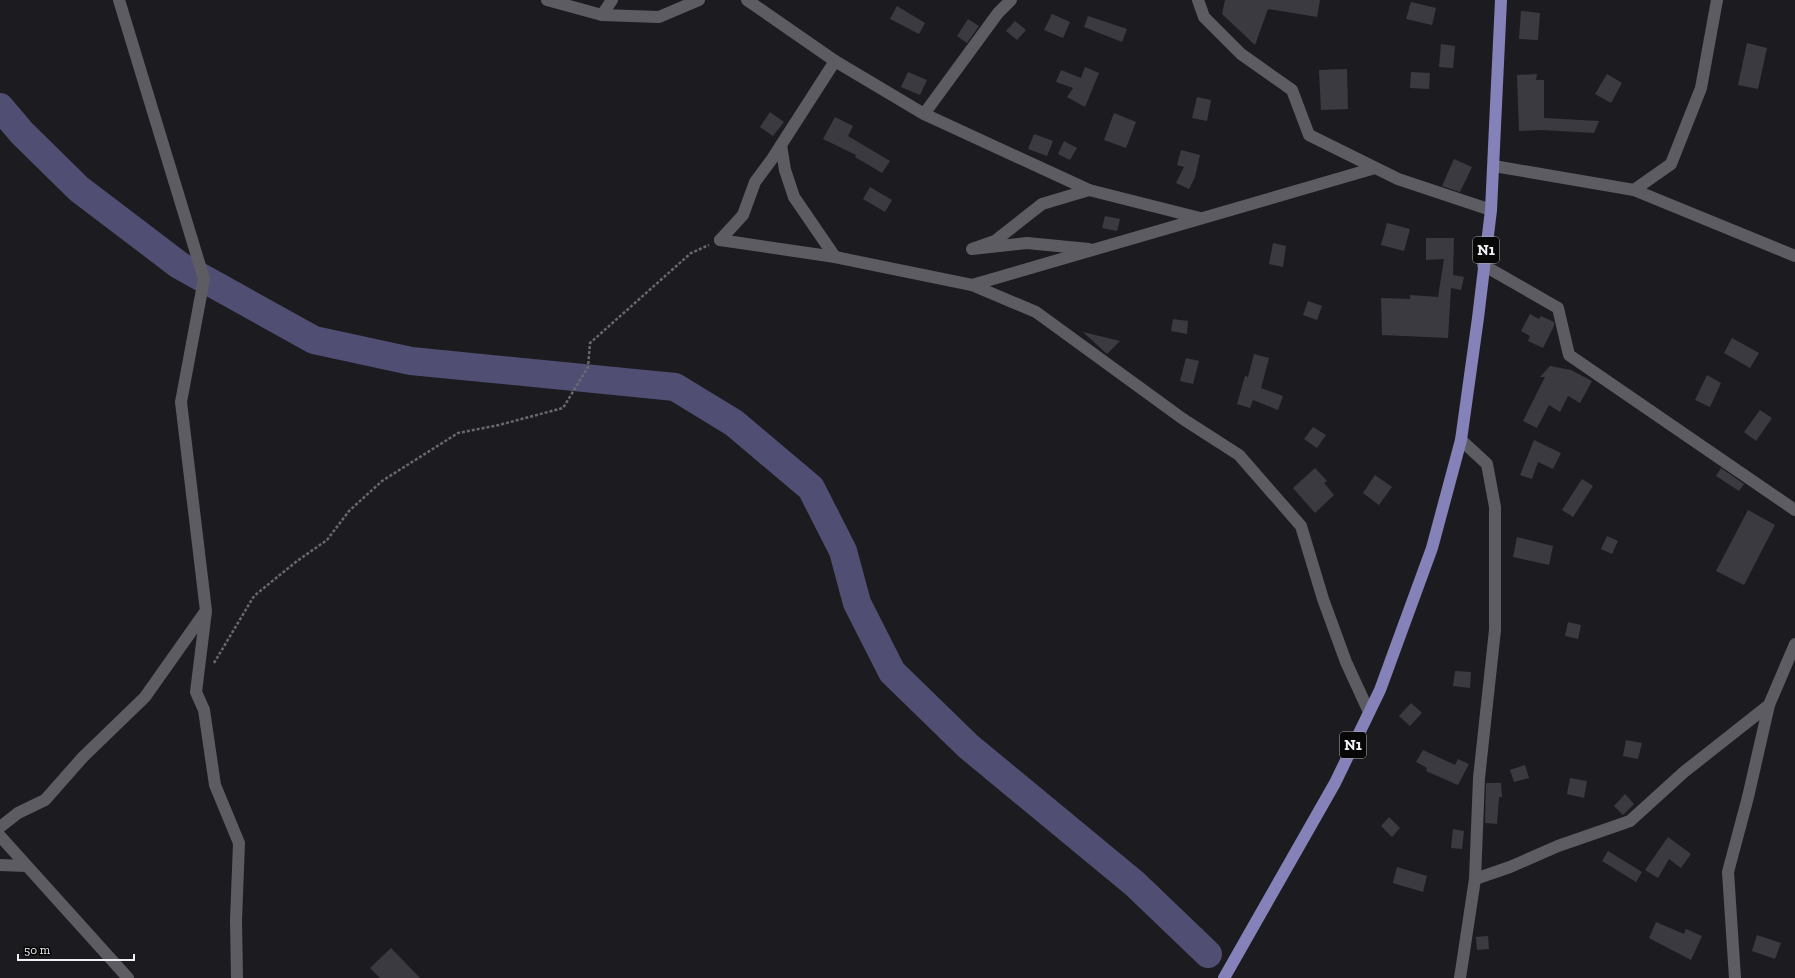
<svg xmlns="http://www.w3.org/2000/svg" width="1795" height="978" viewBox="0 0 1795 978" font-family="'Zilla Slab',serif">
<rect width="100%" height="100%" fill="#1c1c20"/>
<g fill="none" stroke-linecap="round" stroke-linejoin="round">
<path stroke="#504f73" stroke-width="28" d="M0 107 22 133 79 189 179 265 314 340 411 361 675 387 734 423 811 488 843 551 857 603 892 672 968 746 1135 884 1208 954"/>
</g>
<g fill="#3a3a40">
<path d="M1225 0H1320L1317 17 1268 9 1255 45 1222 14Z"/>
<path d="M1411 2 1436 8 1432 25 1406 19Z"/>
<path d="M897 6 925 23 919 34 890 19Z"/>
<path d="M1521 11 1540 13 1538 40 1519 39Z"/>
<path d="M1052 14 1070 22 1063 38 1044 30Z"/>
<path d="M1088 16 1127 29 1122 42 1084 27Z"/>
<path d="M968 19 979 26 967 43 957 36Z"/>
<path d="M1015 21 1026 30 1017 40 1006 31Z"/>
<path d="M1747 43 1767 48 1758 89 1738 85Z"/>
<path d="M1441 44 1455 46 1453 68 1439 67Z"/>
<path d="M1085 67 1099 73 1085 107 1067 97 1073 88 1056 82 1061 70 1081 78Z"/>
<path d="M1347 69 1348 109 1321 110 1319 70Z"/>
<path d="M908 72 927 80 920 95 901 87Z"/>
<path d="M1411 72 1430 73 1429 89 1410 88Z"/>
<path d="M1537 74 1536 80H1544V118L1599 121 1594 133 1542 130 1519 131 1517 75Z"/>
<path d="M1607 74 1622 83 1611 103 1595 94Z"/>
<path d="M1197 97 1211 100 1207 121 1192 118Z"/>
<path d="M770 112 784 122 773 136 760 127Z"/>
<path d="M1114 113 1136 122 1126 148 1104 140Z"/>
<path d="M835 117 853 126 848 136 890 161 882 173 855 157 856 155 823 139Z"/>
<path d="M1034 134 1053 141 1047 156 1028 149Z"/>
<path d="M1064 141 1077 148 1070 160 1058 154Z"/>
<path d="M1181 150 1200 155 1195 177 1189 189 1176 183 1184 167 1177 165Z"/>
<path d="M1454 159 1472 167 1460 192 1442 186Z"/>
<path d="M870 187 892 200 885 212 863 199Z"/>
<path d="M1105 216 1120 219 1117 231 1102 228Z"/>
<path d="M1387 223 1410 229 1404 251 1381 245Z"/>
<path d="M1426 238H1454L1453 275 1464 277 1461 290 1451 288 1448 338 1382 335 1381 298 1410 299V295L1438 297 1444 259 1426 260Z"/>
<path d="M1273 243 1286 246 1283 267 1269 264Z"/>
<path d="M1308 301 1322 306 1317 320 1303 315Z"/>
<path d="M1530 314 1539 319 1541 316 1554 322V326L1543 348 1528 341 1530 336 1521 331Z"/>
<path d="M1173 319 1188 321 1187 334 1171 331Z"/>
<path d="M1083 332 1120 341 1107 354Z"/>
<path d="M1732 338 1759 353 1750 368 1724 353Z"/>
<path d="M1254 354 1269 358 1261 388 1283 396 1278 410 1253 400 1250 408 1237 404 1245 376 1248 377Z"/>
<path d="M1186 358 1199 361 1193 384 1180 381Z"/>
<path d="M1550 366 1571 370 1592 381 1580 403 1568 396 1560 412 1549 405 1537 428 1523 421 1545 377H1540Z"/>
<path d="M1707 375 1721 383 1710 407 1695 400Z"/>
<path d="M1760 410 1772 418 1756 441 1744 432Z"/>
<path d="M1313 427 1326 435 1317 448 1304 439Z"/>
<path d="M1534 440 1561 453 1553 469 1538 462 1532 479 1520 475Z"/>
<path d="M1315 468 1327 481 1324 483 1334 495 1315 513 1293 488Z"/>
<path d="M1721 468 1744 484 1739 491 1716 476Z"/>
<path d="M1375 475 1392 487 1379 505 1363 493Z"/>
<path d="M1582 479 1593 486 1573 517 1562 510Z"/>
<path d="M1748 510 1775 525 1744 585 1716 571Z"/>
<path d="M1607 536 1618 541 1612 554 1601 549Z"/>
<path d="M1517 537 1553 546 1549 565 1513 557Z"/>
<path d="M1568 622 1581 625 1578 639 1565 636Z"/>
<path d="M1455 671 1471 672 1470 688 1453 686Z"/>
<path d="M1411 703 1422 713 1410 726 1399 716Z"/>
<path d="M1626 740 1642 743 1638 759 1623 756Z"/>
<path d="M1423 750 1455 765 1458 759 1469 764 1458 785 1426 771 1427 768 1416 762Z"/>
<path d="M1525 765 1529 778 1514 782 1510 770Z"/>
<path d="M1570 778 1587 781 1584 798 1567 794Z"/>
<path d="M1486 783H1501L1502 797H1499L1497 824 1485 823Z"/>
<path d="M1625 794 1634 804 1623 815 1614 806Z"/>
<path d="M1389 817 1400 828 1392 837 1381 826Z"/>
<path d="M1453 829 1464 831 1462 849 1451 848Z"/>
<path d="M1668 837 1691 854 1681 868 1669 859 1658 878 1645 870Z"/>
<path d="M1608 851 1642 872 1636 882 1602 861Z"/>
<path d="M1397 867 1427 876 1423 892 1393 883Z"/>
<path d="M1656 922 1684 934 1686 929 1702 936 1691 960 1649 938Z"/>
<path d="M1757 935 1781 943 1775 959 1752 951Z"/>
<path d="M1488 936 1489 949 1477 950 1476 937Z"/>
<path d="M391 948 420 978H380L370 968Z"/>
</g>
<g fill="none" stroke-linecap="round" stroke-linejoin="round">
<path stroke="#69696d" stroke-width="2.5" stroke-dasharray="3 2" stroke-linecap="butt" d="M214 663 254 596 297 561 327 540 349 511 382 481 458 433 499 425 563 408 588 367 590 343 691 253 709 245"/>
<g stroke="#5c5c62" stroke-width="12">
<path d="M119 0 204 279 181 402 206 611 196 692 204 710 215 785 239 843 236 920 237 978"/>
<path d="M547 0 602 15 659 17 699 0"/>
<path d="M747 0 835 61 924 114 1089 190 1200 218"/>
<path d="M1198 0 1204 17 1241 54 1292 90 1309 135 1398 179 1491 210"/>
<path d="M602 15 612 0"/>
<path d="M924 114 998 13 1011 0"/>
<path d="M781 145 785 170 794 197 835 257"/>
<path d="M1089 190 1042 204 995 241 972 249 1027 243 1089 249"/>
<path d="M1634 190 1795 256"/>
<path d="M720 240 835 257 972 285 1375 168"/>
<path d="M720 240 743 215 755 182 772 159 835 61"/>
<path d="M1483 265 1558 308 1569 355 1795 510"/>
<path d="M972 285 1036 312 1183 419 1239 455 1301 526 1323 599 1346 662 1369 712"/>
<path d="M0 827 18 813 45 800 83 757 145 697 205 612"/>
<path d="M0 836 128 978"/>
<path d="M0 865 26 866"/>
<path d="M1475 879 1510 867 1558 846 1630 821 1684 772 1769 705 1795 644"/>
<path d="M1460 978 1475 879 1479 778 1495 630V507L1487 464 1461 440"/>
<path d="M1735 978 1728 872 1748 797 1769 705"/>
</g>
<path stroke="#5c5c62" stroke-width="12" d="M1494 166 1634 190 1671 164 1701 88 1717 0"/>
<path stroke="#8582b9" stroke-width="12" d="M1224 978 1335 783 1380 690 1432 548 1461 440 1478 318 1491 210 1501 0"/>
</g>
<g text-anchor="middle" stroke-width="3.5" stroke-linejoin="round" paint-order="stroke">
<g fill="#070708" stroke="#aaabad" stroke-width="1">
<rect x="1473" y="237" width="26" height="26" rx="3"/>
<rect x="1340" y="732" width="26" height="26" rx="3"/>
</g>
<g font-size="15" font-weight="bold" fill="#f0f1f4">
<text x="1486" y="255">N1</text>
<text x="1353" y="750">N1</text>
</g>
</g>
<path d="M18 954v6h116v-6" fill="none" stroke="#f0f1f4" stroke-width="2"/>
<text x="24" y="954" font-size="12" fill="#f0f1f4" stroke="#070708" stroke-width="3" paint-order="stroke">50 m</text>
</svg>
